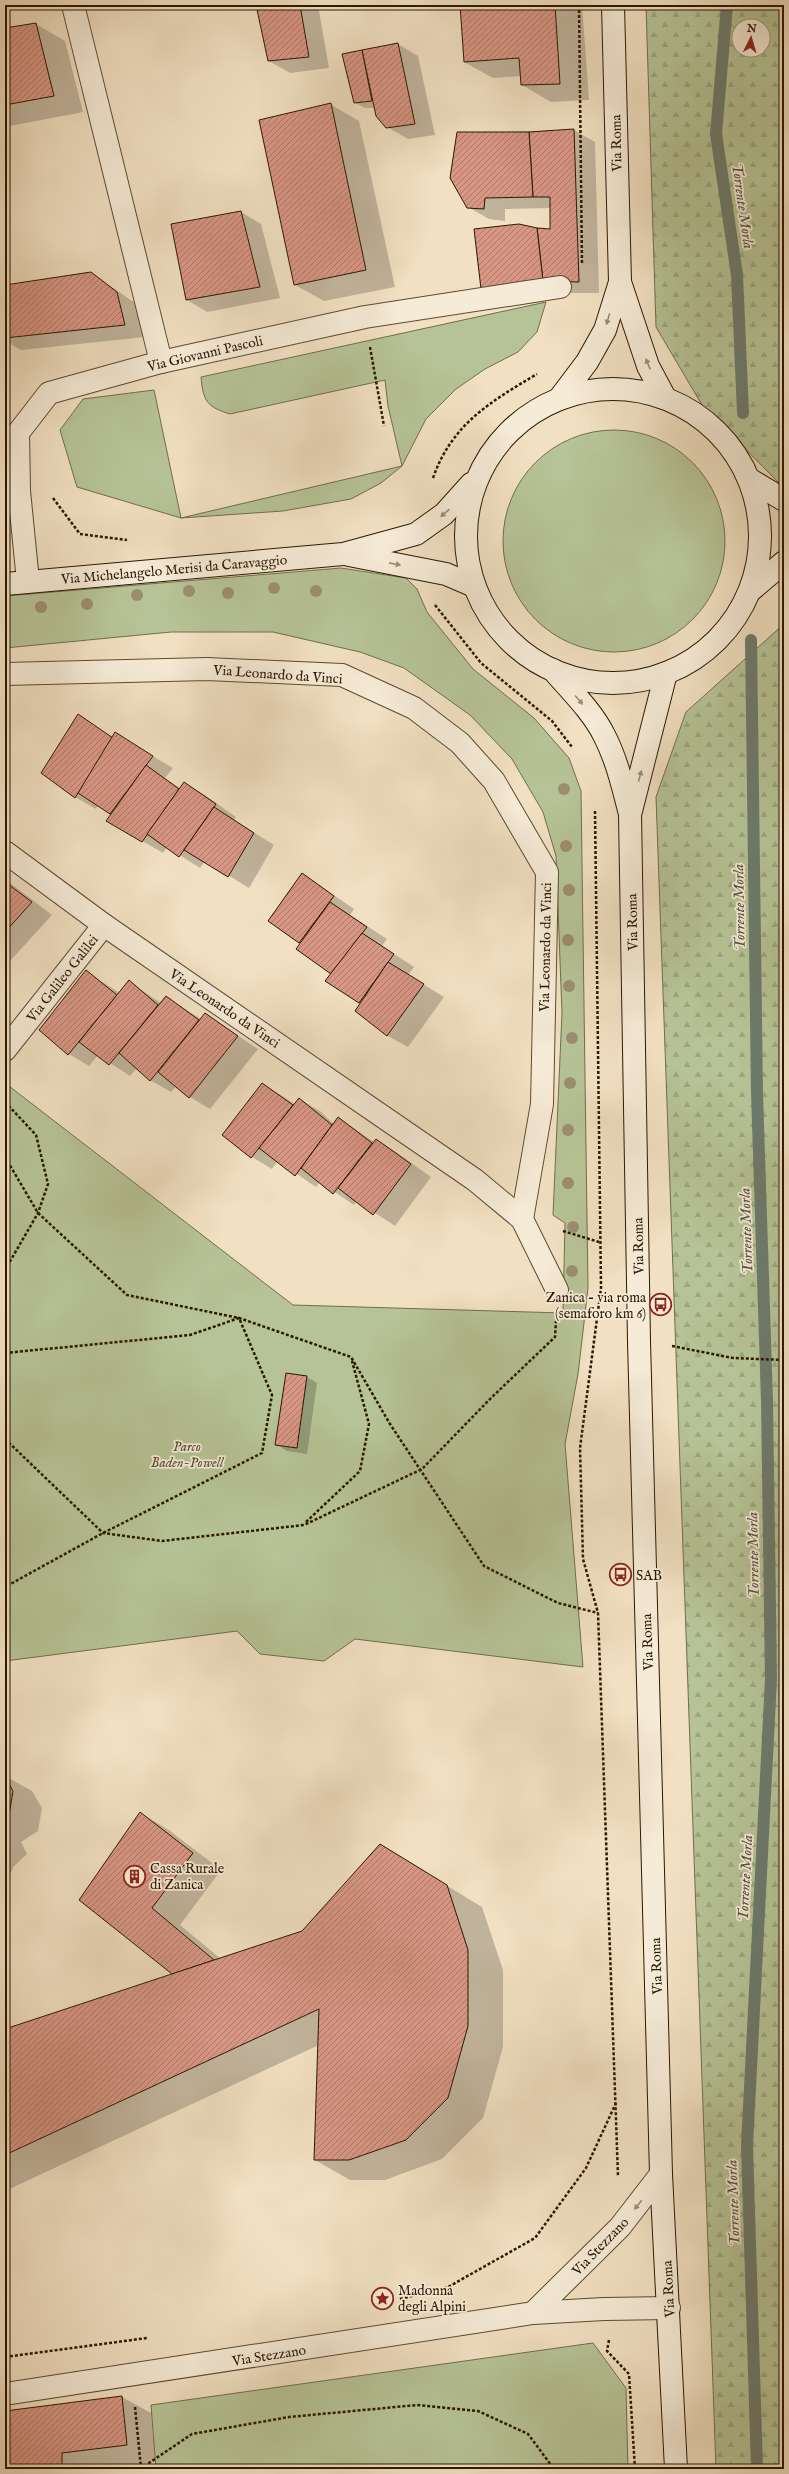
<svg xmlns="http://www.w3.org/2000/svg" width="789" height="2474" viewBox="0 0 789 2474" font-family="'IM FELL English',serif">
<defs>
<pattern id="forest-firs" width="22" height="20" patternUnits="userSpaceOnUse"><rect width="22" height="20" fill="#b6c396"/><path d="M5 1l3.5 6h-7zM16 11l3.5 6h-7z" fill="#9da780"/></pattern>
<pattern id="building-hatch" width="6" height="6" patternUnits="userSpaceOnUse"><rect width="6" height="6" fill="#d89685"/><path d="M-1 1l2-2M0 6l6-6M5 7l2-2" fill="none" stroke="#af796a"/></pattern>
</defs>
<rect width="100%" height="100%" fill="#f1e0c2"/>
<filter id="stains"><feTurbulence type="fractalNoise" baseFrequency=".005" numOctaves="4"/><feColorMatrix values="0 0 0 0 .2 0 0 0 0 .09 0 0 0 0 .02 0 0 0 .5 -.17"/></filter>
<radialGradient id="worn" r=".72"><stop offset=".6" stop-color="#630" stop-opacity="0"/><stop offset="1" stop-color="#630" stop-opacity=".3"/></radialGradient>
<g fill="#b6c396" stroke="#706e4b">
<path d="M546 302 537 332 518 352 485 369 456 389 426 419 402 466 381 483 351 499 283 511 181 518 77 487 60 430 83 399 154 390 181 518 402 466 388 406 385 380 230 414C207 407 203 401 201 377Z"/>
<circle cx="614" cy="541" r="111"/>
<path d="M341 568 406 578 417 589 427 612 473 669 534 718 569 758 581 791 588 1288 578 1374 565 1444 583 1667 355 1639 324 1661 260 1654 237 1631 5 1661V1083L293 1305 563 1313 565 1223 553 1215 562 1013 556 856 543 812 512 759 470 715 404 668 360 652 273 632H171L5 648V596Z"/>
<path d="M593 2343 626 2388 628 2469H156L151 2405Z"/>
</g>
<g fill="url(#forest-firs)" stroke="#706e4b" fill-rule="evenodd">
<path d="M646 5H784V488L702 405 656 327ZM739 26H763V50H739Z"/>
<path d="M784 624V2469H716L656 797 686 712Z"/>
</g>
<g fill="#0003">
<path d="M257 5H318L329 68 290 73 269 61Z"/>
<path d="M461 5H582L589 100 551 102 522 85V76L493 78 464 62Z"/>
<path d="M36 24 65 41 83 112 5 127V29Z"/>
<path d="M398 44 418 56 435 135 408 139 387 127 375 108H365L354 102 343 54Z"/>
<path d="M330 104 359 121 395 287 324 301 295 285Z"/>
<path d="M574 130 595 142 599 293H564L551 231V208L505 209V221L489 219 468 207 458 133Z"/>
<path d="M241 212 261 224 280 298 207 312 187 300Z"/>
<path d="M91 273 138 305 146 337 21 350 5 341V286Z"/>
<path d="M79 716 114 738 136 746 173 768 165 778 180 788 184 783 205 795 236 817 234 820 274 845 249 888 205 861 200 868 167 847 163 853 108 821 111 814 98 805 96 809 75 797Z"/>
<path d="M303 874 354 909 350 915 387 939 382 946 414 967 408 975 444 997 408 1047 388 1036 356 1011 360 1003 327 981 332 973 301 943 269 920Z"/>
<path d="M5 879 52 915 10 961 5 958Z"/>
<path d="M86 972 120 993 129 982 161 1003 166 997 201 1019 206 1014 258 1049 210 1109 190 1097 176 1086 171 1092 150 1080 137 1068 130 1076 98 1055 89 1066 69 1054 40 1030Z"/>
<path d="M263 1084 295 1104 299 1099 320 1111 334 1124 339 1118 374 1142 376 1140 396 1152 431 1177 395 1226 357 1201 354 1205 320 1182 316 1187 278 1161 272 1169 252 1157Z"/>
<path d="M307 1377 317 1383 307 1454 287 1451 276 1444Z"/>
<path d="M5 1776 32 1791 42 1808 38 1831 21 1842 27 1854 14 1866 5 1884Z"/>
<path d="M140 1813 169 1830 221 1870 180 1925 221 1959 303 1932 380 1845 482 1907 503 1970V2047L483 2118 442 2159 385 2180H350L315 2160 319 2045 5 2191V2030L175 1974 81 1899Z"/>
<path d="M122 2397 151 2413 155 2462 95 2469H5V2413Z"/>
</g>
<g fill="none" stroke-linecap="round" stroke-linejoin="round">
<g stroke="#6e7b6e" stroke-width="12">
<path d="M727 5 716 134 737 275 743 413"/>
<path d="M751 640 757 1093 767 1401 771 1679 747 2146 757 2469"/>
</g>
</g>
<g fill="url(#building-hatch)" stroke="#2b1800">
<path d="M256 5H300L309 57 268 61Z"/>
<path d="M460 5H555L560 84 521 85 519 58 464 62Z"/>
<path d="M36 23 54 96 5 105V28Z"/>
<path d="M398 43 415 124 386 128 376 116 362 50Z"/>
<path d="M362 50 372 101 354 103 342 54Z"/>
<path d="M331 103 366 270 294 285 259 120Z"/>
<path d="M574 129 579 282 543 281 537 228 550 229V197H533L529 132Z"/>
<path d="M457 132H529L533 197 485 198 484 209 467 208 450 178Z"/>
<path d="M241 211 260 287 186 300 171 224Z"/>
<path d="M519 224 537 228 543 281 481 289 474 229Z"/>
<path d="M91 272 117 292 125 325 5 338V285Z"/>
<path d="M78 714 113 738 75 798 41 773Z"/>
<path d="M115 732 153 756 110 814 78 793Z"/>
<path d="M146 765 179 789 142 842 106 821Z"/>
<path d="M184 782 216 804 179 857 147 834Z"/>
<path d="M214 807 254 833 228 877 184 850Z"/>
<path d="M302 873 334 896 299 943 268 921Z"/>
<path d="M5 882 32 902 5 932Z"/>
<path d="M330 902 367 927 331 974 296 949Z"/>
<path d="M362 933 394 954 359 1003 325 981Z"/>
<path d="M388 962 424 984 387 1036 355 1011Z"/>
<path d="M86 970 117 995 68 1055 39 1030Z"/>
<path d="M129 980 158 1005 109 1065 79 1042Z"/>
<path d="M166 996 199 1020 150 1081 119 1053Z"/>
<path d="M205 1013 238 1036 189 1098 158 1072Z"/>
<path d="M262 1083 293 1105 251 1158 222 1135Z"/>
<path d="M299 1098 332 1125 295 1176 259 1148Z"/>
<path d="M338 1117 372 1143 333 1194 301 1168Z"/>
<path d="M376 1139 411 1164 373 1215 338 1188Z"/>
<path d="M286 1373 307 1376 297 1448 275 1445Z"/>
<path d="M5 1777 13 1791 9 1815 5 1818Z"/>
<path d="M140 1812 193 1853 152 1908 214 1960 172 1974 79 1900Z"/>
<path d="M380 1844 447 1885 468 1950V2026L448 2098 406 2140 349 2160H314L319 2009 5 2155V2029L302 1931Z"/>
<path d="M122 2396 127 2445 62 2453V2469H5V2411Z"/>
</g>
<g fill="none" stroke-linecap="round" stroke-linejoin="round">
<defs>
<g id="street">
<path d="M73 5 161 362"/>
<path d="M28 581 19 491 18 433 49 393 161 362 365 317 560 287"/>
<path d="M5 674 207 669 342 675 414 708 460 743 494 781 547 872 542 1104 522 1219 557 1290"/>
<path d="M5 852 104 925 475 1180 522 1219"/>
<path d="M5 1050 104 925"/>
<path d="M533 2313 620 2227 661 2174"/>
<path d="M5 2394 533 2313 604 2309 669 2308"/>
</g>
<g id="secondary">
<path d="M613 5 620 282 648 366 665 398"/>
<circle cx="613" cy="536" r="147"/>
<path d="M559 399 587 362 605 330 620 282"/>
<path d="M749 479 784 500"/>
<path d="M349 555 446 574 474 586"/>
<path d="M5 584 343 554 416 534 444 514 471 484"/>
<path d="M750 591 784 562"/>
<path d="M553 670C571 691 592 711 604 735 617 760 623 787 630 814L639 1341 661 2174 676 2469"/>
<path d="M631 811 666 673"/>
</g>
</defs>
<use href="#street" stroke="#5c4a30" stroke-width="24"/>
<use href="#secondary" stroke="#2b1800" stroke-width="24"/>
<g stroke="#2b1800" stroke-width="2.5" stroke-dasharray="3 2" stroke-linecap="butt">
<path d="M579 5 582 264"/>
<path d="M370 347 384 426"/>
<path d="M433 478C452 424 490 402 537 374"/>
<path d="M53 498 80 534 127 540"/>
<path d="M435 605 481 663 552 721 572 747"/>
<path d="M595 811 601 1288 580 1448 583 1559 598 1613 618 2176"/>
<path d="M5 1102 36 1135 48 1184 38 1213 5 1270"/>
<path d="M5 1157 38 1213 127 1295 239 1318 351 1357 390 1424 484 1566 558 1603 598 1613"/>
<path d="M563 1231 599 1242"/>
<path d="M672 1346 733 1358 784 1360"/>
<path d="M5 1353 190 1335 239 1318 272 1395 262 1453 103 1533 5 1587"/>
<path d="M5 1439 103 1533 162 1541 304 1525 422 1469 491 1398 555 1337 556 1321"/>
<path d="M306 1522 360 1471 369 1424 352 1361"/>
<path d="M400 2299 448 2287 535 2238 586 2168 616 2103"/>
<path d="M609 2340 607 2351 629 2374 635 2469"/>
<path d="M5 2357 147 2338"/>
<path d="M135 2407 141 2468"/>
<path d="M140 2469 192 2434 289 2417 417 2405 478 2411 528 2434 554 2469"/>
</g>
<use href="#street" stroke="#f6ebd7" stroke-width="22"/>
<use href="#secondary" stroke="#f6ebd7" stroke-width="22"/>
</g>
<g fill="#9b8e70">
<circle cx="274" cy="588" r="6"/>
<circle cx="189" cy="591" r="6"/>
<circle cx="316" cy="591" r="6"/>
<circle cx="228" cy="593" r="6"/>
<circle cx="137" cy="595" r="6"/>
<circle cx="87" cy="604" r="6"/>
<circle cx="41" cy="607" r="6"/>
<circle cx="564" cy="789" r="6"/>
<circle cx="566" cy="846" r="6"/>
<circle cx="569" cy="890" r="6"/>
<circle cx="568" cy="940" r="6"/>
<circle cx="569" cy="986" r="6"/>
<circle cx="572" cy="1038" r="6"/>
<circle cx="570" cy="1083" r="6"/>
<circle cx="568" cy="1130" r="6"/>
<circle cx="568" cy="1183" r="6"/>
<circle cx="573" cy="1227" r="6"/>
<circle cx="572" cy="1271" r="6"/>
</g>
<defs><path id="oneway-solid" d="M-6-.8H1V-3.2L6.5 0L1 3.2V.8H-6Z"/></defs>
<g fill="#9b8c76">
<use href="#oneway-solid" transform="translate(608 319) rotate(107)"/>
<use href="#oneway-solid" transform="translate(648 364) rotate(-112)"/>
<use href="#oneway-solid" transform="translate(445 513) rotate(139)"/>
<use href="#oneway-solid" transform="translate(395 564) rotate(11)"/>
<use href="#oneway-solid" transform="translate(579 700) rotate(50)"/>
<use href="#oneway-solid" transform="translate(640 776) rotate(-75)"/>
<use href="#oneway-solid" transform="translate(638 2205) rotate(128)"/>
</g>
<defs>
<symbol id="bus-ring" viewBox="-11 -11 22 22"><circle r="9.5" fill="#f6ebd7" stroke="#8f2418" stroke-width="1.5"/><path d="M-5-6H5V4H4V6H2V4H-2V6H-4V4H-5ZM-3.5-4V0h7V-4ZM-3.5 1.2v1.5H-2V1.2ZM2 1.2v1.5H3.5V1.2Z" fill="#8f2418"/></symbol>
<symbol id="building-ring" viewBox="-11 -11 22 22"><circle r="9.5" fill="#f6ebd7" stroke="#8f2418" stroke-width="1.5"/><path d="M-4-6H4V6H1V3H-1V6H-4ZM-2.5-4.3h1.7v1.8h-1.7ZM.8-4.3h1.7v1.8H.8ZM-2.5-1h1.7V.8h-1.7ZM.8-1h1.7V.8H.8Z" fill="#8f2418"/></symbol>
<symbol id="sight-ring" viewBox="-11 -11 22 22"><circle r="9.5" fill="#f6ebd7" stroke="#8f2418" stroke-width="1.5"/><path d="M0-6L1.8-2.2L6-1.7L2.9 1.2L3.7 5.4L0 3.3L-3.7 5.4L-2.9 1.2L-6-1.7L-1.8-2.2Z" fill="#8f2418"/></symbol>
</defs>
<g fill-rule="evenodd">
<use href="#bus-ring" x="648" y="1292" width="25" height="25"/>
<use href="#bus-ring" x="608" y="1562" width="25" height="25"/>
<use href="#building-ring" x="122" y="1864" width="25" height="25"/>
<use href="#sight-ring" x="370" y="2286" width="25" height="25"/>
</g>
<g text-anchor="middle" stroke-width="3.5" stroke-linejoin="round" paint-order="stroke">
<g font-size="14" fill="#2b1800" stroke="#f6ebd7">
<text transform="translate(616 143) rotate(-91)" y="5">Via Roma</text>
<text transform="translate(205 353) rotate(-13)" y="5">Via Giovanni Pascoli</text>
<text transform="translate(174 569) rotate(-5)" y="5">Via Michelangelo Merisi da Caravaggio</text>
<text transform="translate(278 674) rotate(4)" y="5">Via Leonardo da Vinci</text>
<text transform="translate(632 922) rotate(-91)" y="5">Via Roma</text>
<text transform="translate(545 947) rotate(-89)" y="5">Via Leonardo da Vinci</text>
<text transform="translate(62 978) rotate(-52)" y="5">Via Galileo Galilei</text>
<text transform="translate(225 1008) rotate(34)" y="5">Via Leonardo da Vinci</text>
<text transform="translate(638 1246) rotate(-91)" y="5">Via Roma</text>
<text transform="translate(647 1642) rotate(-92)" y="5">Via Roma</text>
<text transform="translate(656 1966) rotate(-92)" y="5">Via Roma</text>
<text transform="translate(600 2246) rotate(-46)" y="5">Via Stezzano</text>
<text transform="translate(668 2289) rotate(-93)" y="5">Via Roma</text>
<text transform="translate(269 2355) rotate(-9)" y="5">Via Stezzano</text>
</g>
<g font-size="14" fill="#2b1800" stroke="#f6ebd7" text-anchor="start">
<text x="646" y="1302" text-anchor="end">Zanica - via roma<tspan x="646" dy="16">(semaforo km 6)</tspan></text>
<text x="636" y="1580">SAB</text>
<text x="150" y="1873">Cassa Rurale<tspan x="150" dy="16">di Zanica</tspan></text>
<text x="398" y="2295">Madonna<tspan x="398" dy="16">degli Alpini</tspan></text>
</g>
<g font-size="14" font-style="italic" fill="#554b2d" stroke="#f6ebd7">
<text x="187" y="1451">Parco<tspan x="187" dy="16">Baden-Powell</tspan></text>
</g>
<g font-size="15" font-style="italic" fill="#525240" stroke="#f6ebd7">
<text transform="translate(743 206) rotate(82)" y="5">Torrente Morla</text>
<text transform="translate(739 907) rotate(-91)" y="5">Torrente Morla</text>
<text transform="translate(746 1231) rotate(-92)" y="5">Torrente Morla</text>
<text transform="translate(753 1555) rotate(-91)" y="5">Torrente Morla</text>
<text transform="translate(745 1878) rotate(-87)" y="5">Torrente Morla</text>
<text transform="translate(733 2203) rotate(-92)" y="5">Torrente Morla</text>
</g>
</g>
<rect width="789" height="2474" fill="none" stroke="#f1e0c2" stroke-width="20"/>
<rect x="6" y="6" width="777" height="2462" fill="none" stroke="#2b1800" stroke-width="2"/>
<rect x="10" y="10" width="769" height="2454" fill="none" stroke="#2b1800"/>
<g transform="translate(751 38) rotate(5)"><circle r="19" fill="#f6ebd7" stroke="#a59781"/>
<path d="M0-3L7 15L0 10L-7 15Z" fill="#8f2418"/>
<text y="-6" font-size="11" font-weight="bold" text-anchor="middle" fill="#2b1800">N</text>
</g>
<rect width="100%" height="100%" filter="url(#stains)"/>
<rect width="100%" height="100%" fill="url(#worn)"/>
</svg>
